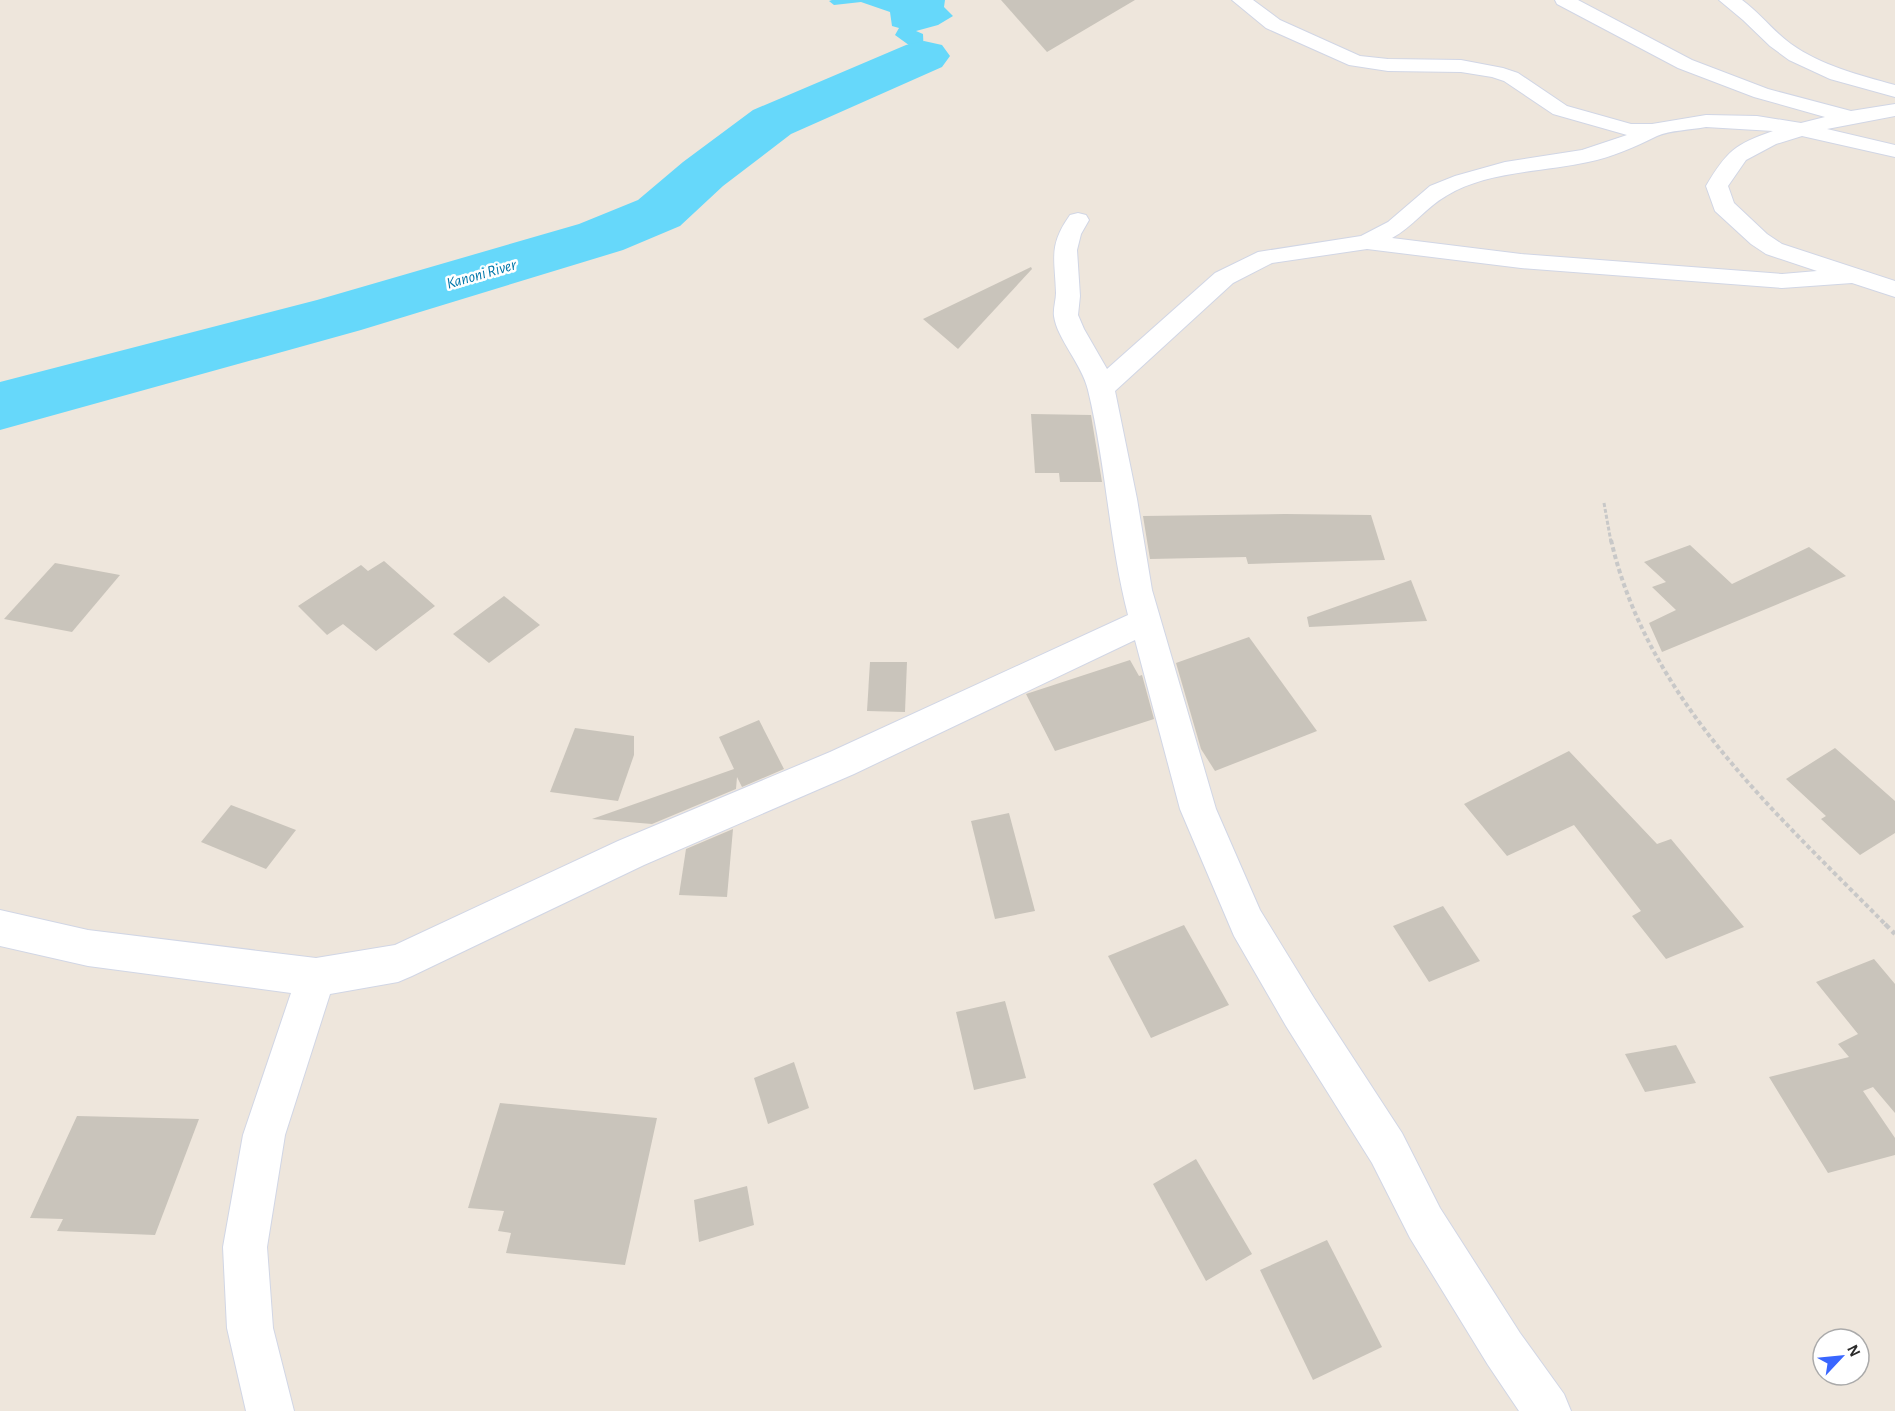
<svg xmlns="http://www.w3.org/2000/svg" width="1895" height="1411" viewBox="0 0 1895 1411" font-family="'Alegreya Sans',sans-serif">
<rect width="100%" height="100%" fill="#eee6dc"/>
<path fill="#66d8fa" d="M832 0H945L944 7 953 16 938 25 916 31 923 34 924 56 895 35 899 28 892 26 890 12 861 2 834 5 829 1Z"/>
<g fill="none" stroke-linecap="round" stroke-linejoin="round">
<path fill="#66d8fa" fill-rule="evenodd" d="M924 41 942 45 950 56 942 67 791 134 723 186 680 226 623 250 361 330 0 430V382L317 300 579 224 638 200 683 162 753 110 906 45Z"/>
</g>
<g fill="#c9c4bb">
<path d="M1001 0H1135L1047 52Z"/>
<path d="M1031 267 1032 269 958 349 923 319Z"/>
<path d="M1031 414 1091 415 1102 482H1060L1059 473H1035Z"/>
<path d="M1285 514 1371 515 1385 560 1248 564 1246 557 1150 559 1143 516Z"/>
<path d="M1690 545 1732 584 1809 547 1846 576 1662 652 1649 623 1676 610 1652 587 1666 582 1644 562Z"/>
<path d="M384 561 435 606 376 651 343 624 327 635 298 606 361 565 368 571Z"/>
<path d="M55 563 120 575 72 632 4 619Z"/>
<path d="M1411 580 1427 621 1309 627 1307 617Z"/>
<path d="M504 596 540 625 489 663 453 634Z"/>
<path d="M1249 637 1317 731 1215 771 1201 749 1176 663Z"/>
<path d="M1130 660 1139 676 1142 675 1154 719 1055 751 1026 694Z"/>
<path d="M870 662H907L905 712 867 711Z"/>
<path d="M759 720 784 769 742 787 737 777 736 789 652 824 592 819 734 769 719 737Z"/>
<path d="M575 728 634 736V755L618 801 550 792Z"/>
<path d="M1835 748 1895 801V833L1860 855 1821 819 1826 816 1786 779Z"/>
<path d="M1569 751 1657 844 1671 839 1744 927 1666 959 1632 916 1641 911 1574 825 1507 856 1464 804Z"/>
<path d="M231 805 296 830 266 869 201 842Z"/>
<path d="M1009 813 1035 911 995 919 971 821Z"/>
<path d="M733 829 727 897 679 895 686 849Z"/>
<path d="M1443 906 1480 961 1429 982 1393 926Z"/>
<path d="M1184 925 1229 1005 1151 1038 1108 956Z"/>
<path d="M1874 959 1895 984V1113L1873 1087 1863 1091 1895 1138V1155L1828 1173 1769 1077 1849 1057 1838 1044 1858 1034 1816 982Z"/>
<path d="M1005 1001 1026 1078 974 1090 956 1012Z"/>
<path d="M1676 1045 1696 1083 1645 1092 1625 1054Z"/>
<path d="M794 1062 809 1108 768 1124 754 1078Z"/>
<path d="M500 1103 657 1118 625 1265 506 1253 511 1233 498 1231 504 1211 468 1208Z"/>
<path d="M77 1116 199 1119 155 1235 57 1231 63 1219 30 1218Z"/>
<path d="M1196 1159 1252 1254 1206 1281 1153 1184Z"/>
<path d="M747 1186 754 1225 699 1242 694 1200Z"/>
<path d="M1327 1240 1382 1347 1313 1380 1260 1270Z"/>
</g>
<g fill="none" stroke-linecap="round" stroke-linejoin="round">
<defs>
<g id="minor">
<path d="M1232 0H1253L1280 20 1360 56 1388 59 1461 60 1503 68 1518 73 1567 106 1631 124H1652L1706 115 1757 116 1801 123 1825 117 1754 97 1678 68 1557 4 1555 0H1578L1692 60 1768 89 1851 111 1895 104V116L1827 129 1895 145V157L1802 136 1776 144 1746 160 1728 186 1734 203 1767 234 1782 244 1895 281V297L1852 283 1782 288 1521 268 1367 249 1272 263 1233 283 1115 391 1137 499 1152 590 1216 809 1260 910 1314 998 1402 1133 1440 1208 1520 1333 1564 1394 1571 1411H1519L1488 1365 1410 1238 1372 1163 1286 1026 1234 936 1180 809 1135 640 854 774 644 865 412 976 398 982 330 994 285 1135 267 1247 273 1328 294 1411H246L227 1328 223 1247 243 1135 291 993 88 966 0 946V910L88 930 316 958 395 945 618 841 830 752 1128 615C1109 541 1106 464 1088 390 1082 364 1057 339 1054 316 1053 309 1056 300 1056 293 1055 258 1048 246 1070 215L1078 213 1086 215 1089 220 1081 234 1077 250 1080 296 1078 315 1084 329 1107 369 1215 273 1258 252 1361 236 1388 222 1430 186 1455 176 1505 162 1582 150 1627 135 1553 114 1504 81 1492 77 1461 72 1388 71 1349 65 1266 28ZM1706 127 1773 131C1735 144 1727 151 1706 186L1715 211 1751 244 1766 254 1817 271 1782 274 1521 254 1392 238C1413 227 1426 207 1446 196 1486 171 1543 172 1588 162 1612 157 1635 147 1657 136 1670 130 1691 130 1706 127Z"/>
<path d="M1719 0H1742C1760 13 1773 31 1791 44 1822 66 1859 75 1895 85V97L1830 79 1789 60 1770 46 1743 20Z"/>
</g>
</defs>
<use href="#minor" stroke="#d1d6e5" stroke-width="2"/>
<path stroke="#c8c8c8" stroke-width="3" stroke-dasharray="4 2" stroke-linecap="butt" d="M1604 503 1611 542"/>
<path stroke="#c8c8c8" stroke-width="4" stroke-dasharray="4.5 3" stroke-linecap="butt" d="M1611 540C1648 700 1775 812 1886 925"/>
<path stroke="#c8c8c8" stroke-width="4.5" stroke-dasharray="6 4" stroke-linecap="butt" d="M1885 924 1895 934"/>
<use href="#minor" fill="#fff" fill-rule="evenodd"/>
</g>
<g text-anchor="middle" stroke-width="5" stroke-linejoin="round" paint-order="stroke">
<g font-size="16" font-style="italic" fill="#0177aa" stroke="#fff">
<text transform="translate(481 273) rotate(-16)" y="6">Kanoni River</text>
</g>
</g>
<g transform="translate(1841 1357) rotate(64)"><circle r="28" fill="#ffffff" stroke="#aaaaaa" stroke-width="1.5"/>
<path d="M0-4.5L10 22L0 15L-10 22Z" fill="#3966ff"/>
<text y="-9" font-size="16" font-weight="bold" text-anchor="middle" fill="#2b2b2b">N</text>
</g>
</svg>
